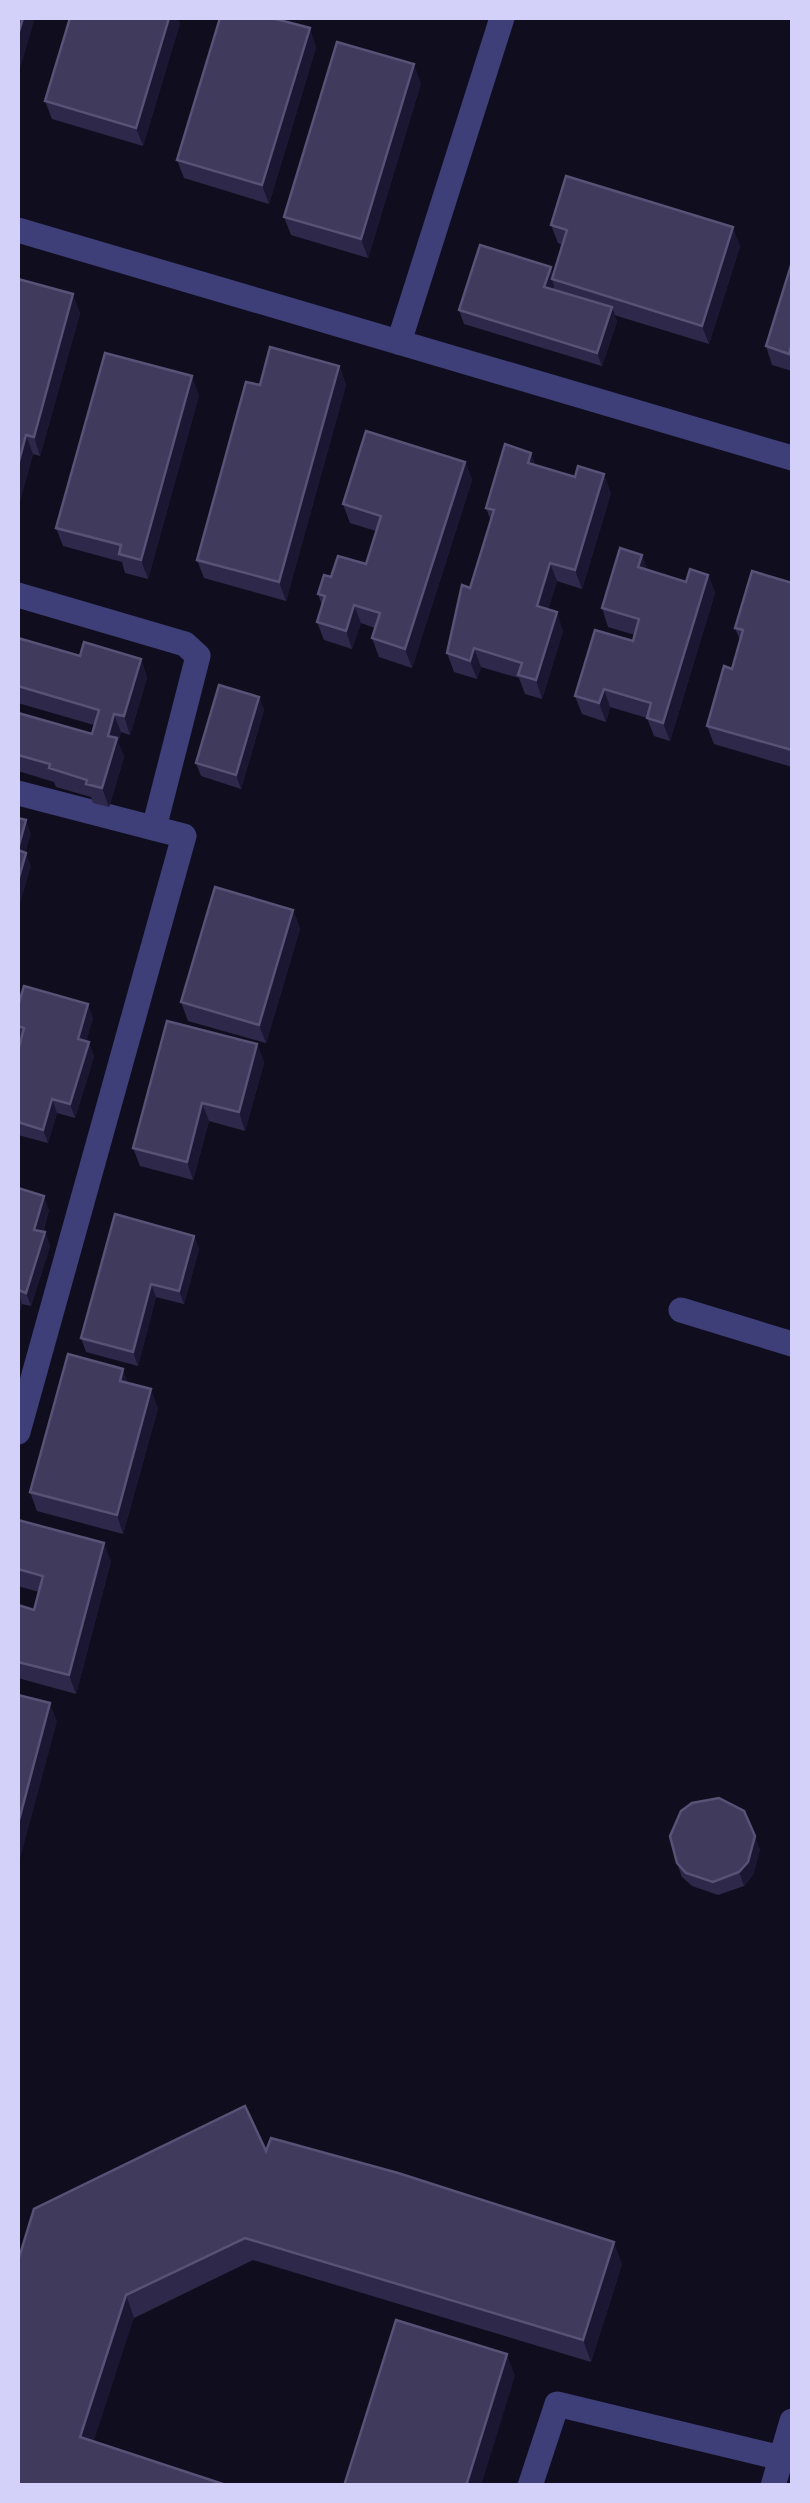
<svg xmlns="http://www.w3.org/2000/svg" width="810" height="2503" viewBox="0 0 810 2503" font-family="'Space Grotesk',sans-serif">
<rect width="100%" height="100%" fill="#100e1e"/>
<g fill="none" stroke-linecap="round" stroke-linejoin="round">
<g stroke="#3e3e78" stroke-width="25">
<path d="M18 230 792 458"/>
<path d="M399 342 502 18"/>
<path d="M18 595 185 644 198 656 154 828"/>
<path d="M18 793 184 836 18 1432"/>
<path d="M681 1310 792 1344"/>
<path d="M530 2486 557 2404 781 2458"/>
<path d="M773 2486 792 2421"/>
</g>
</g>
<g fill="#2e294a">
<path d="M180 23 143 146 52 119 45 101Z"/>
<path d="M316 47 269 204 184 178 177 160Z"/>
<path d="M421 83 368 258 291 235 284 217Z"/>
<path d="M551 225 740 246 709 344 614 315 617 321 602 366 464 324 459 310 551 267 553 274 562 245 558 243Z"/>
<path d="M792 262V371L772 365 766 346Z"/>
<path d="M18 279 80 313 40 456 33 454 18 508Z"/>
<path d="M339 366 346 385 286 601 204 578 197 560 260 385Z"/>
<path d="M199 395 148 579 125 573 122 562 63 546 56 528Z"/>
<path d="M465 462 472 480 412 668 379 657 372 638 375 628 361 623 352 649 324 640 317 622 322 605 318 594 331 577 366 564 376 531 350 523 343 504Z"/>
<path d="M536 466 611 493 582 589 557 581 548 609 563 631 542 699 525 694 519 678 481 667 477 679 454 672 447 653 470 588 491 521 486 508Z"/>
<path d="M642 555 647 570 686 582 708 575 715 593 670 741 654 736 647 718 610 707 606 722 582 714 575 696 633 641 635 635 608 627 602 608Z"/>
<path d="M792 583V767L714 744 707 726 732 669 740 640 735 628Z"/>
<path d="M18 638 80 656 141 659 147 678 130 735 121 732 118 742 124 757 109 807 93 803 91 797 56 787 54 782 18 771V713L92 734 94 725 18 703Z"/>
<path d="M259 697 264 710 241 789 201 776 196 763Z"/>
<path d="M293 910 300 929 266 1043 188 1021 181 1002Z"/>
<path d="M18 1006 93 1018 86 1041 94 1056 75 1118 57 1113 48 1143 18 1135V1051L21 1039 18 1038Z"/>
<path d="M257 1044 264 1063 245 1131 209 1121 193 1180 140 1166 133 1148Z"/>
<path d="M18 1188 49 1210 43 1232H45L50 1246 31 1306 22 1304 18 1319Z"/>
<path d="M194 1236 199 1249 184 1304 156 1297 138 1366 86 1352 81 1338Z"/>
<path d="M128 1383 158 1408 123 1534 37 1511 30 1492Z"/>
<path d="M18 1520 111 1561 76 1694 18 1678V1605L34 1610 39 1592 18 1586Z"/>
<path d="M760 1849 753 1875 744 1886 718 1895 692 1886 682 1877 677 1863Z"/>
<path d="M266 2151 622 2264 591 2362 253 2260 134 2318 18 2486V2261Z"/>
</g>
<g fill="#1b1631">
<path d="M23 18H35L18 76V35Z"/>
<path d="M169 18H178L180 23 143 146 136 128Z"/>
<path d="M310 28 316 47 269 204 262 185Z"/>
<path d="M414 64 421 83 368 258 361 239Z"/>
<path d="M733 227 740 246 709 344 702 326Z"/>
<path d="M551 267 556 281 552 279 554 286 549 301 544 287Z"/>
<path d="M73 294 80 313 40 456 34 437Z"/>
<path d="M612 307 617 321 602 366 597 353Z"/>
<path d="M339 366 346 385 286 601 279 582Z"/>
<path d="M192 376 199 395 148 579 141 560Z"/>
<path d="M26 435 33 454 18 508V465Z"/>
<path d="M531 453 538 471 528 463Z"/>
<path d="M465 462 472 480 412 668 405 649Z"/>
<path d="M604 474 611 493 582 589 575 570Z"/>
<path d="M642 555 649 574 638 567Z"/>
<path d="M550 563 557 581 543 624 537 606Z"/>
<path d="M708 575 715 593 670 741 663 723Z"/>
<path d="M354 605 361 623 352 649 346 631Z"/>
<path d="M557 612 563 631 542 699 536 680Z"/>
<path d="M474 648 481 667 477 679 470 661Z"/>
<path d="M141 659 147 678 130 735 124 716Z"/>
<path d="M604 689 610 707 606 722 599 703Z"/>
<path d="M259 697 264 710 241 789 236 775Z"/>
<path d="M114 714 121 732 118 742 124 757 109 807 102 788 108 736Z"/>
<path d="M26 820 31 834 22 864 18 849Z"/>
<path d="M26 853 31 866 18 911V881Z"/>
<path d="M293 910 300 929 266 1043 259 1025Z"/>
<path d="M88 1004 93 1018 83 1053 78 1039Z"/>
<path d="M89 1042 94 1056 75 1118 70 1104Z"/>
<path d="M257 1044 264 1063 245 1131 239 1112Z"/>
<path d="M52 1099 57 1113 48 1143 43 1130Z"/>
<path d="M202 1103 209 1121 193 1180 187 1162Z"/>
<path d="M44 1196 49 1210 39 1243 34 1230Z"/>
<path d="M45 1232 50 1246 31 1306 26 1293Z"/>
<path d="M194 1236 199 1249 184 1304 179 1291Z"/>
<path d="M151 1284 156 1297 138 1366 133 1352Z"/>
<path d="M18 1291 22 1304 18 1319Z"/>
<path d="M123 1369 130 1388 120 1381Z"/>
<path d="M151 1389 158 1408 123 1534 117 1515Z"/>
<path d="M104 1543 111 1561 76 1694 69 1675Z"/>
<path d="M50 1703 57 1722 20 1859 18 1853V1824Z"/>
<path d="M755 1836 760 1849 753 1875 744 1886 739 1872Z"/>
<path d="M614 2242 622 2264 591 2362 583 2340Z"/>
<path d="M126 2295 134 2318 88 2459 80 2437Z"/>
<path d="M507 2354 515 2376 481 2486H466Z"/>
</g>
<g fill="#403b5d" stroke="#575276" stroke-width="2.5">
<path d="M18 18H23L18 35Z"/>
<path d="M70 18H169L136 128 45 101Z"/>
<path d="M220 18H272L310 28 262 185 177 160Z"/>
<path d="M337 42 414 64 361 239 284 217Z"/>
<path d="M566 176 733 227 702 326 552 279 567 230 551 225Z"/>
<path d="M480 245 551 267 544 287 612 307 597 353 459 310Z"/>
<path d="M792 262V342L789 354 766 346Z"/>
<path d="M18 279 73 294 34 437 26 435 18 465Z"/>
<path d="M270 347 339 366 279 582 197 560 246 382 260 385Z"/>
<path d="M105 353 192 376 141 560 119 554 121 545 56 528Z"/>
<path d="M366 431 465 462 405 649 372 638 380 613 354 605 346 631 317 622 325 596 318 594 324 575 331 577 338 556 366 564 381 516 343 504Z"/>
<path d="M505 444 531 453 528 463 575 477 578 466 604 474 575 570 550 563 537 606 557 612 536 680 518 675 522 663 474 648 470 661 447 653 462 585 470 588 494 510 486 508Z"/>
<path d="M620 548 642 555 638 567 686 582 690 569 708 575 663 723 647 718 651 703 604 689 599 703 575 696 595 630 633 641 639 619 602 608Z"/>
<path d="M752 571 792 583V750L707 726 724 666 732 669 743 630 735 628Z"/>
<path d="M18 638 80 656 84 642 141 659 124 716 114 714 108 736 117 738 102 788 86 784 87 780 49 768 50 764 18 755V713L92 734 99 710 18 686Z"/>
<path d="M219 685 259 697 236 775 196 763Z"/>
<path d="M18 818 26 820 18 849Z"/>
<path d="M18 850 26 853 18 881Z"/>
<path d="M215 887 293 910 259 1025 181 1002Z"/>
<path d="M24 986 88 1004 78 1039 89 1042 70 1104 52 1099 43 1130 18 1122V1051L24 1028 18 1026V1006Z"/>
<path d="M167 1021 257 1044 239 1112 202 1103 187 1162 133 1148Z"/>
<path d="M18 1188 44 1196 34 1230 45 1232 26 1293 18 1290Z"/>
<path d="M115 1214 194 1236 179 1291 151 1284 133 1352 81 1338Z"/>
<path d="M68 1354 123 1369 120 1381 151 1389 117 1515 30 1492Z"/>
<path d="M18 1520 104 1543 69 1675 18 1662V1605L34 1610 43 1576 18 1569Z"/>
<path d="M18 1695 50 1703 18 1824Z"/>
<path d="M719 1798 744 1811 755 1836 748 1862 739 1872 713 1882 686 1873 677 1863 670 1836 681 1811 692 1803Z"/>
<path d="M245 2106 266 2151 271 2138 398 2173 614 2242 583 2340 245 2238 126 2295 80 2437 229 2486H18V2261L34 2209Z"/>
<path d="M396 2320 507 2354 466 2486H344Z"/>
</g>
<rect width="810" height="2503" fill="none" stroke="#d3d0fa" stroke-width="40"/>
</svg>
